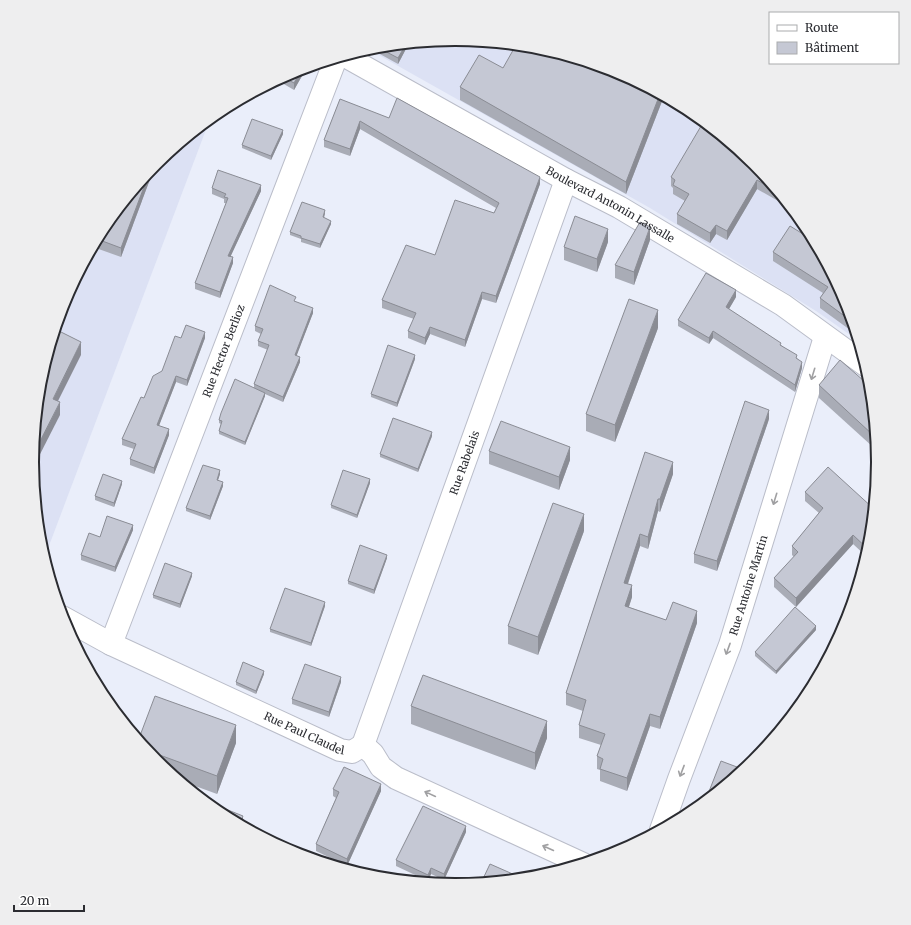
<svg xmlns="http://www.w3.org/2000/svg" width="911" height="925" viewBox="0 0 911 925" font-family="Merriweather,serif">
<rect width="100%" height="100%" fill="#eaeefa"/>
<g fill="#dce1f4">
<path d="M456 39 538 47 618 71 691 110 755 163 808 227 847 301 859 341 816 311 650 208 368 49Z"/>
<path d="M210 119 44 559 40 545 32 462 40 380 64 300 104 227 156 163Z"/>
</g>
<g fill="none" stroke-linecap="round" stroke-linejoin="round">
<defs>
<g id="minor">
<path id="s1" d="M345 56 566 180 619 207 783 305 867 366"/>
<path id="s2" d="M62 617 111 644 340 750 352 752 363 745"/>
<path id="s3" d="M111 644 336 58"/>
<path id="s4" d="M363 745 566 180"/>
<path d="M363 745 373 754 381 767 396 778 583 864"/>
<path id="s5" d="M661 830 679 779 730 645 825 337"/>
</g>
</defs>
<use href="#minor" stroke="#babdc9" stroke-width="24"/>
<use href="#minor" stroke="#fff" stroke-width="22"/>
</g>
<g fill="#a9acb6">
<path d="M408 44V45L398 64 369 48 373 47Z"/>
<path d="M307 67 294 90 277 80 294 71Z"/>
<path d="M503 68 618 71 664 96 626 194 460 100V87Z"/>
<path d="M340 99 540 184 496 303 482 299 465 347 430 334 425 345 408 338V331L414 319 382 308V300L435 255 494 213 496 208 360 129 350 156 324 147V140Z"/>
<path d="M283 134 271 160 242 148V145Z"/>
<path d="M156 163 121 257 93 247 104 227Z"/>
<path d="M755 163 794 210 757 189 727 240 716 234 710 243 677 224V214L685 201 673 194V188L671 186V177Z"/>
<path d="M212 188 261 191 230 257 233 263 220 298 195 289V283L226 203H224V199L212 194Z"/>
<path d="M325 213 324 218 331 224 320 248 301 242V239L290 235V232Z"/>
<path d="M650 240 634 285 615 278V265Z"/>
<path d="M608 242 597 272 564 260V247Z"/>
<path d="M816 242 847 301 857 335 820 308V298L823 293 773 261V252Z"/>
<path d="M736 297 729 309 781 345 797 358 802 368 795 392 713 338 709 344 678 326V320Z"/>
<path d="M296 302 313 313 296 356 300 362 283 402 265 394V396L245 445 219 434V431L221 424 219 423V420L254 387V384L268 350 258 346V341L261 334 255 331V326Z"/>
<path d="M658 328 615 442 586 431V414Z"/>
<path d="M181 338H205L187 386 176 382 159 425 169 435 154 474 130 465V459L134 449 122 445V439L144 398 162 371Z"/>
<path d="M415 359 397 407 371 397V394Z"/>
<path d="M819 385 872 388 877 443 873 447 819 398Z"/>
<path d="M769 419 717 571 694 563V554Z"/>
<path d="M432 436 418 472 380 457V454Z"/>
<path d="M489 451 570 460 559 490 489 464Z"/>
<path d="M645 452 673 474 660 512 658 511 648 549 640 546 628 584 632 597 629 607 666 620 697 623 660 729 650 726 627 791 600 781V770L597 769V756L601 745 579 738V725L583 711 566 705V693Z"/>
<path d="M220 474 218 480 223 486 210 520 186 511V508Z"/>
<path d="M370 483 357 518 331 508V505Z"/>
<path d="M122 484 114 507 95 500V496Z"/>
<path d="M805 492 871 545 867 557 853 544 796 607 774 587V578L794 557 792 555V546L819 513 805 501Z"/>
<path d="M133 530 115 572 81 560V555L100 537Z"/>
<path d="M584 531 538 655 508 644V626Z"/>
<path d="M387 558 374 594 348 584V581Z"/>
<path d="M192 576 180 608 153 598V595Z"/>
<path d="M325 606 311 646 270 632V629Z"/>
<path d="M816 630 776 674 755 656V652Z"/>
<path d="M264 674 256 694 236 685V682Z"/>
<path d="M341 682 329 717 292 704V699Z"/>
<path d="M411 706 547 738 535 770 411 724Z"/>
<path d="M138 741 236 743 217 794 176 779 156 762Z"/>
<path d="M745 770 708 801V794Z"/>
<path d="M333 789 381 791 347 866 316 851V844L336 798 333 796Z"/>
<path d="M466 832 444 880 431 874 428 881 396 866V860Z"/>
</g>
<g fill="#8a8c94">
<path d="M406 44H408V45L398 64V58Z"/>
<path d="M307 67 294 90V83L302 69Z"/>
<path d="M660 94 664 96 626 194V182Z"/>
<path d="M360 121V129L350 156V149Z"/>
<path d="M283 130V134L271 160V156Z"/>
<path d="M156 163 121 257V248L150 171Z"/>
<path d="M540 177V184L496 303V296Z"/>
<path d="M757 180V189L727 240V231Z"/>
<path d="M261 185V191L228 262V256Z"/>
<path d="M325 210V213L323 221V217Z"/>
<path d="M331 221V224L320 248V244Z"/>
<path d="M716 225V234L710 243V233Z"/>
<path d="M650 227V240L634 285V272Z"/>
<path d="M608 229V242L597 272V259Z"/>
<path d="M233 257V263L220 298V292Z"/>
<path d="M736 290V297L726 314V307Z"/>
<path d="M482 292V299L465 347V340Z"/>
<path d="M313 308V313L295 360V355Z"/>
<path d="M658 310V328L615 442V425Z"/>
<path d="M430 327V334L425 345V338Z"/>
<path d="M713 331V338L709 344V338Z"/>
<path d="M205 332V338L187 386V380Z"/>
<path d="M81 342V355L53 411V399Z"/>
<path d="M415 355V359L397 407V403Z"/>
<path d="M300 357V362L283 402V397Z"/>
<path d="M802 362V368L795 392V385Z"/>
<path d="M176 376V382L157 431V425Z"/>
<path d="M265 393V396L245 445V442Z"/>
<path d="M60 402V415L33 468 32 462 33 455Z"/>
<path d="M769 410V419L717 571V561Z"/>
<path d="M169 429V435L154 474V468Z"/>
<path d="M876 431 877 443 873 447V435Z"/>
<path d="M432 432V436L418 472V469Z"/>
<path d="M570 447V460L559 490V477Z"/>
<path d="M673 462V474L660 512V499Z"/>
<path d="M220 470V474L217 483V480Z"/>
<path d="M370 479V483L357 518V515Z"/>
<path d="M122 481V484L114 507V503Z"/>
<path d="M223 482V486L210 520V516Z"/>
<path d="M658 499V511L648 549V537Z"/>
<path d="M584 514V531L538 655V637Z"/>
<path d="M133 525V530L115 572V567Z"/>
<path d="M640 534V546L624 595V583Z"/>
<path d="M853 535V544L796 607V598Z"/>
<path d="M387 555V558L374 594V590Z"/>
<path d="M192 573V576L180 608V604Z"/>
<path d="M632 585V597L625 618V606Z"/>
<path d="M325 602V606L311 646V643Z"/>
<path d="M697 611V623L660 729V717Z"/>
<path d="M816 626V630L776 674V671Z"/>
<path d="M264 671V674L256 694V691Z"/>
<path d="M341 677V682L329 717V712Z"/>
<path d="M650 714V726L627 791V778Z"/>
<path d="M547 721V738L535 770V753Z"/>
<path d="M236 725V743L217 794V776Z"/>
<path d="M381 784V791L347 866V859Z"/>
<path d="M243 816V822L241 826 239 825Z"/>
<path d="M466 826V832L444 880V874Z"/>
<path d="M431 868V874L428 881V875Z"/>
</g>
<g fill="#c5c8d4" stroke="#8a8c94">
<path d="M406 44 398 58 377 47Z"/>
<path d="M516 45 538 47 618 71 660 94 626 182 460 87 479 55 503 68Z"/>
<path d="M302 69 294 83 283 77 294 71Z"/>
<path d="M397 98 540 177 496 296 482 292 465 340 430 327 425 338 408 331 416 313 382 300 406 245 435 255 455 200 494 213 499 203 360 121 350 149 324 140 340 99 389 118Z"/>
<path d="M252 119 283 130 271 156 242 145Z"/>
<path d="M704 121 755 163 779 193 757 180 727 231 716 225 710 233 677 214 689 194 673 185 675 180 671 177Z"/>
<path d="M218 170 261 185 228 256 233 257 220 292 195 283 228 198 224 197 226 194 212 188Z"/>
<path d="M150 171 121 248 97 239 104 227Z"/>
<path d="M302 202 325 210 323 217 331 221 320 244 301 238V236L290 232Z"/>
<path d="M575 216 608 229 597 259 564 247Z"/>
<path d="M640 222 650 227 634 272 615 265Z"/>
<path d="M790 226 816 242 847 301 854 323 820 298 828 287 773 252Z"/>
<path d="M706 273 736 290 726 307 781 343 780 345 797 355 796 358 802 362 795 385 713 331 709 338 678 320Z"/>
<path d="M270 285 296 297 294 301 313 308 295 355 300 357 283 397 254 384 269 345 258 341 263 329 255 326Z"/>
<path d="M629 299 658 310 615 425 586 414Z"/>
<path d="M186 325 205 332 187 380 176 376 157 425 169 429 154 468 130 459 136 444 122 439 141 397 144 398 153 376 162 371 175 336 181 338Z"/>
<path d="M55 329 81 342 53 399 60 402 33 455 40 380Z"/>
<path d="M388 345 415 355 397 403 371 394Z"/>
<path d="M840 360 872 388 876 431 873 435 819 385Z"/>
<path d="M235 379 265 393 245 442 219 431 222 421 219 420 221 413Z"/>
<path d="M745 401 769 410 717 561 694 554Z"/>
<path d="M393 418 432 432 418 469 380 454Z"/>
<path d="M501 421 570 447 559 477 489 451Z"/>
<path d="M645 452 673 462 660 499H658L648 537 640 534 624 583 632 585 625 606 666 620 673 602 697 611 660 717 650 714 627 778 600 769 603 759 597 756 605 734 579 725 586 700 566 693Z"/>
<path d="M203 465 220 470 217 480 223 482 210 516 186 508Z"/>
<path d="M828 467 874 509 871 545 869 550 853 535 796 598 774 578 798 552 792 546 823 508 805 492Z"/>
<path d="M343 470 370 479 357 515 331 505Z"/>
<path d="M103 474 122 481 114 503 95 496Z"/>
<path d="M553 503 584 514 538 637 508 626Z"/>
<path d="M107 516 133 525 115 567 81 555 89 533 100 537Z"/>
<path d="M360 545 387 555 374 590 348 581Z"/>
<path d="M165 563 192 573 180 604 153 595Z"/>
<path d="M285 588 325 602 311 643 270 629Z"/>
<path d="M795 607 816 626 776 671 755 652Z"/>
<path d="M243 662 264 671 256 691 236 682Z"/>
<path d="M305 664 341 677 329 712 292 699Z"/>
<path d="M423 675 547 721 535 753 411 706Z"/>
<path d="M155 696 236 725 217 776 146 750 138 741Z"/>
<path d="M721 761 745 770 714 796 708 794Z"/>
<path d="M344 767 381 784 347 859 316 844 339 792 333 789Z"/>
<path d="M423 806 466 826 444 874 431 868 428 875 396 860Z"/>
<path d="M223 808 243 816 239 825 220 814Z"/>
<path d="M490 864 524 879 481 883Z"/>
</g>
<defs><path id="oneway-shaft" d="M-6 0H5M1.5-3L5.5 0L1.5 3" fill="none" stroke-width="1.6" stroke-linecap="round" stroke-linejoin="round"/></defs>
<g stroke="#a0a0a2">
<use href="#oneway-shaft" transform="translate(813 374) rotate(107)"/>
<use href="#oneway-shaft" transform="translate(775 499) rotate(107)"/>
<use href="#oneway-shaft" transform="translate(728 649) rotate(110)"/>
<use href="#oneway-shaft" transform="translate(682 771) rotate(111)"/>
<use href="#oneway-shaft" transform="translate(430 794) rotate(-155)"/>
<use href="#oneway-shaft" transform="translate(548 848) rotate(-156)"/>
</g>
<g text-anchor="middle" stroke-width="3" stroke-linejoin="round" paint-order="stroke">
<g font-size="11" fill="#2b2c31" stroke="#fff">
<text dy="4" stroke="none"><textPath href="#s1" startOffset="304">Boulevard Antonin Lassalle</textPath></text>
<text dy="4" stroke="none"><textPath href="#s3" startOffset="314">Rue Hector Berlioz</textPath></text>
<text dy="4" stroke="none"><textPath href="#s4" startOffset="300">Rue Rabelais</textPath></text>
<text dy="4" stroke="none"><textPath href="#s5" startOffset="260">Rue Antoine Martin</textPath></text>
<text dy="4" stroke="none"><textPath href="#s2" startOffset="269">Rue Paul Claudel</textPath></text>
</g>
</g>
<path d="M0 0H911V925H0ZM39 462a416 416 0 1 1 832 0a416 416 0 1 1-832 0Z" fill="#eeeeef" fill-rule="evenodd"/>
<path fill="none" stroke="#2b2c31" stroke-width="2" d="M39 462a416 416 0 1 1 832 0a416 416 0 1 1-832 0Z"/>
<rect x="769" y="12" width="130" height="52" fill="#ffffff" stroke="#aaabad"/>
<rect x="777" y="25" width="20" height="6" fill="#ffffff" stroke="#aaabad"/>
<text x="805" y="32" font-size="12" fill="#2b2c31">Route</text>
<rect x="777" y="42" width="20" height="12" fill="#c5c8d4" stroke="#aaabad"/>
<text x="805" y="52" font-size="12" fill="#2b2c31">Bâtiment</text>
<path d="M14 905v6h70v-6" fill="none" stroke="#2b2c31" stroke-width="2"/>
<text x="20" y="905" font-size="12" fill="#2b2c31" stroke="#ffffff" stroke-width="3" paint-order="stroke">20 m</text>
</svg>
